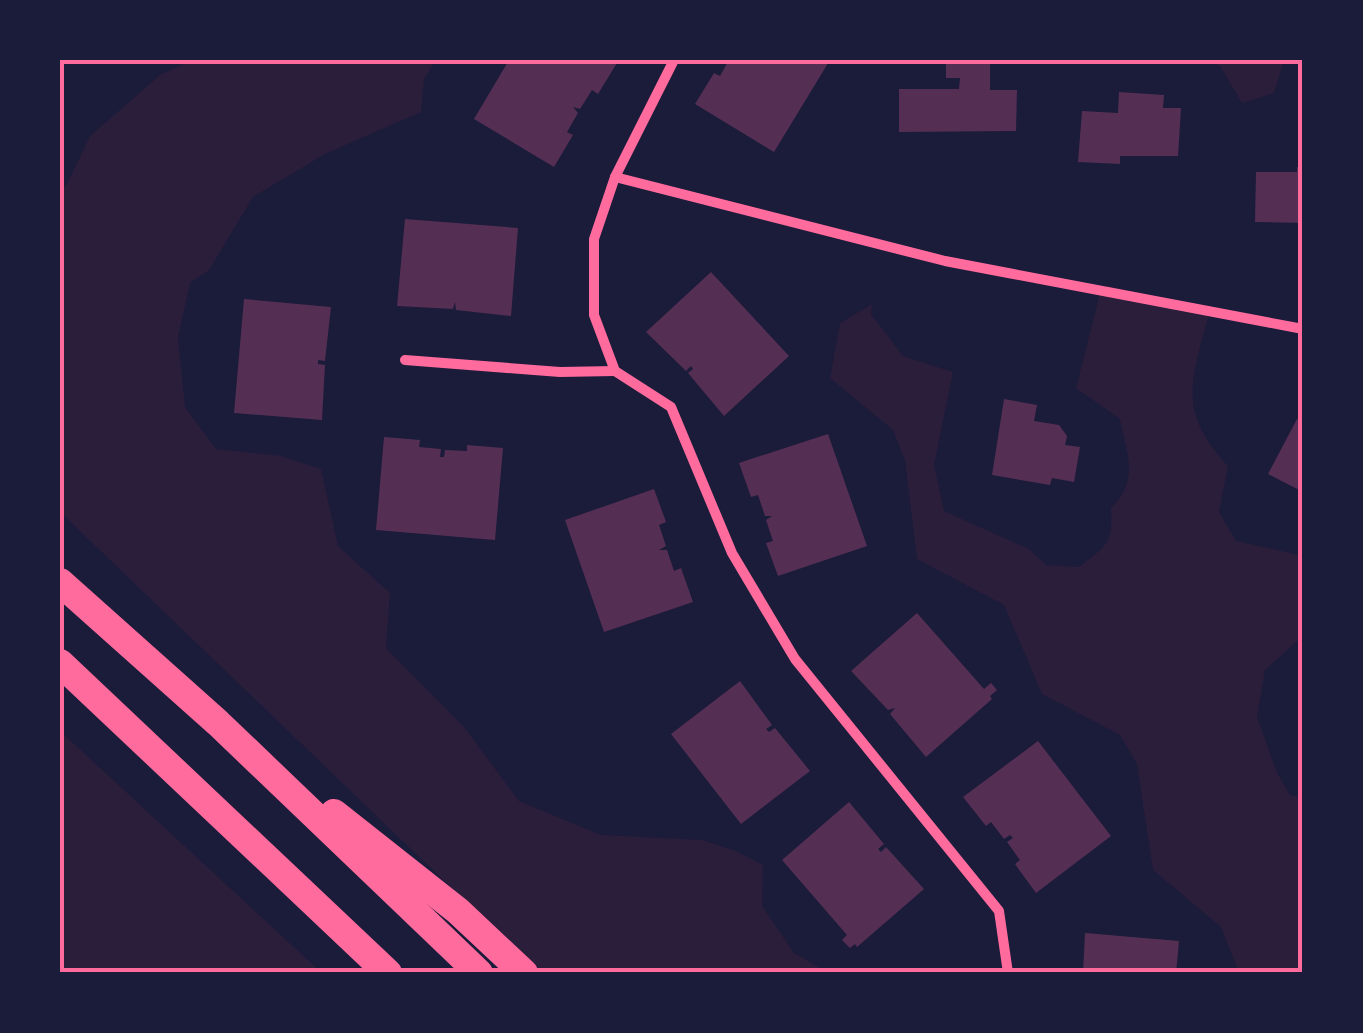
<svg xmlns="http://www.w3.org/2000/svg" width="1363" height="1033" viewBox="0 0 1363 1033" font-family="Mulish,sans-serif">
<rect width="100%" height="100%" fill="#1b1b3a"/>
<g fill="#2a1e3b">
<path d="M192 60H436L424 79 421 112 325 154 253 197 209 270 190 283 178 338 185 407 216 449 281 456 321 469 338 546 390 593 386 648 464 727 519 801 601 835 702 840 736 851 763 865 762 906 794 953 829 973H540L60 512V187L66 186 90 136 160 75Z"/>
<path d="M1207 60H1284L1274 93 1242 103 1220 66Z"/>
<path d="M1108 286 1199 306 1209 313C1192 381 1176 410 1228 466L1219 512 1236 541 1303 556V636L1265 670 1257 717 1277 773 1290 795 1303 798V973H1239L1221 927 1153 870 1137 764 1120 735 1042 694 1004 605 917 559 905 460 893 430 830 378 840 323 872 304 871 314 903 356 953 372 934 465 944 511 1029 549 1046 565 1079 567C1106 546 1113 545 1111 508 1140 479 1127 456 1120 419L1076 388 1101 289Z"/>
<path d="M60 731 72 742 322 973H60Z"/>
</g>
<g fill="#542f53">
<path d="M509 60H611L617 63 598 94 592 90 580 109 573 107 578 113 567 132 573 135 554 167 474 119Z"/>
<path d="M729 60H830L774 152 695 104 714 73 720 76Z"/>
<path d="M946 60H990V90H1017L1016 131 899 132V89H959L960 78H946Z"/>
<path d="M1119 92 1164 95 1163 108H1181L1178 156H1120V164L1078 162 1082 111 1118 113Z"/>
<path d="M1297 167H1303V223L1255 222 1256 172H1297Z"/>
<path d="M405 219 518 228 511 316 456 310 455 302 453 309 397 306Z"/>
<path d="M711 272 789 356 724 416 688 373 693 369 691 366 686 371 646 332Z"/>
<path d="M244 299 331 307 325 361 318 360V364L325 365 322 420 234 413Z"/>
<path d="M1004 399 1037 405 1034 421 1059 425 1067 436 1065 445 1080 447 1074 482 1052 478 1050 485 992 475Z"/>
<path d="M1297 419 1303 422V492L1268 474Z"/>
<path d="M828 434 867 546 778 576 766 543 773 541 766 520 772 516H765L758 495 751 497 739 463Z"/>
<path d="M384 437 420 440 419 447 441 449 440 457H444L445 450 467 451V445L503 448 495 540 376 530Z"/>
<path d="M654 489 666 522 659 525 666 546 659 550H667L674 571 681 568 693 602 604 632 565 520Z"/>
<path d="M917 613 984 689 991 683 997 690 990 696 992 699 926 757 890 714 895 708 888 710 851 671Z"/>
<path d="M740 681 772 725 766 729 769 732 775 728 810 771 741 824 671 734Z"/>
<path d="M1038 741 1111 836 1036 893 1015 864 1020 860 1007 842 1013 838 1010 835 1004 839 991 822 986 826 963 797Z"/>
<path d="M849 802 884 844 878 849 881 852 886 847 924 889 857 947 855 944 850 948 842 940 847 935 782 860Z"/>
<path d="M1085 933 1179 941 1176 973H1083Z"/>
</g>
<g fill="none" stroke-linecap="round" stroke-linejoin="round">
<g stroke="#ff6b9d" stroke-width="10">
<path d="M674 60 615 177 594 239V315L615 371 671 407 732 553 795 659 999 911 1008 973"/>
<path d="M615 177 945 261 1303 329"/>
<path d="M405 360 560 372 615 371"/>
</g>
<g stroke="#ff6b9d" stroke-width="28">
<path d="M60 582 218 723 479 973"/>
<path d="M60 663 388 973"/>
<path d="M334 813 458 911 524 973"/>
</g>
</g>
<rect width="1363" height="1033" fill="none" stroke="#1b1b3a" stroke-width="125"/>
<rect x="62" y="62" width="1238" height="908" fill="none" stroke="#ff6b9d" stroke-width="4"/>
</svg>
